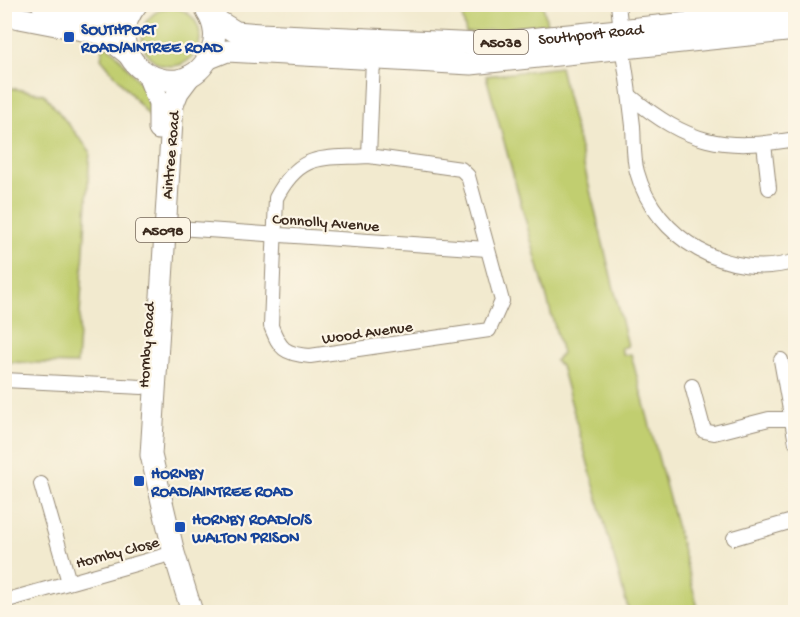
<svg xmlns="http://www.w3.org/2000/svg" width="800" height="617" viewBox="0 0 800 617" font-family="'Gochi Hand',sans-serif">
<rect width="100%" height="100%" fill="#fcf5e5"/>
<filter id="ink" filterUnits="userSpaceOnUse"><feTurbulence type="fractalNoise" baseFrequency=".0167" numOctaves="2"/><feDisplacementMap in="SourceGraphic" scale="12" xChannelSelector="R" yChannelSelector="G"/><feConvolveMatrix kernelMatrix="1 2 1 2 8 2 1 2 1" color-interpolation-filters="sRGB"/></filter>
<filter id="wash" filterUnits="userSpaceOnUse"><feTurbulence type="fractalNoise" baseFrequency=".008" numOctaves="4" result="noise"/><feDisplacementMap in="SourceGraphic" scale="24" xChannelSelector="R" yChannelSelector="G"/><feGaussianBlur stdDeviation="1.35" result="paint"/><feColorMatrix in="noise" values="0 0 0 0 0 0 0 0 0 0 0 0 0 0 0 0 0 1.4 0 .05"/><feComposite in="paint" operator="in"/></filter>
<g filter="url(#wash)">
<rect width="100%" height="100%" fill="#f2eacf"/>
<g fill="#c1ce6f" stroke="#7e7c46" stroke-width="1.5">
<path d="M460 5H543L547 24 466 33Z"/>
<circle cx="171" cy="37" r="29"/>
<path d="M104 44 114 51 145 89 154 122 101 58Z"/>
<path d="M560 67 628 346 621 348 623 355 631 354 699 612H629L561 366 555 361 562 353 486 76Z"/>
<path d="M5 87 44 94 90 151 77 364 5 362Z"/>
</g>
</g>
<g filter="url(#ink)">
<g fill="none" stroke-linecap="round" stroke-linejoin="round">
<defs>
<g id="minor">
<path d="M618 4 621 31"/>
<path d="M622 48C627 74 630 100 633 126 634 141 633 158 637 172 655 239 730 282 796 261"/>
<path d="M630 96C688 144 722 151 796 139"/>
<path d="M764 144 769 188"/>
<path d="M369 156 461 169 468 176 502 301 489 330 310 356C284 354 280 349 271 326L276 198C301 151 322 159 369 156Z"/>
<path d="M369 156 373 59"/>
<path d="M163 227 487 249"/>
<path d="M781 360 796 443"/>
<path d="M4 380 142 387"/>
<path d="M692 386 704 431 714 433 769 419H791"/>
<path d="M41 484 69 582"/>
<path d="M734 538 796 520"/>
<path d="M4 601 174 553"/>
</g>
<g id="primary">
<path d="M42 4 98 15 129 16"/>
<path d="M137 4C91 61 184 115 211 52 217 40 215 24 207 12"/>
<path d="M4 15 103 34 128 54"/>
<path id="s1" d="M210 16 236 32 260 34 480 44 796 12"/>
<path d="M207 59 227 51 471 64 796 30"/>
<path d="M148 75 159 103V129"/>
<path d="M190 76 178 92 173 105 151 455 174 553 192 612"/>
</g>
</defs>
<use href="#minor" stroke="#968a76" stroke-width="16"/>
<use href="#primary" stroke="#968a76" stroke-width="23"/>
<use href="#minor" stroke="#fff" stroke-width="14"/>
<use href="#primary" stroke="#fff" stroke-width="21"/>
</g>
</g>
<g fill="#1a4fb4" stroke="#fcf5e5" stroke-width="2">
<rect x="63" y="31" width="12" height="12" rx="3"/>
<rect x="133" y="475" width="12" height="12" rx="3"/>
<rect x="174" y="521" width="12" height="12" rx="3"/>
</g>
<g text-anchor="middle" stroke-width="4.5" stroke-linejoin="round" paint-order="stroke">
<g fill="#fcf5e5" stroke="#75675a" stroke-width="1.5">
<rect x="474" y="30" width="54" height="24" rx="4.5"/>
<rect x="136" y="218" width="54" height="24" rx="4.5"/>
</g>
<g font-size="15" font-weight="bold" fill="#3b2a1e">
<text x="501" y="47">A5038</text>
<text x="163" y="235">A5098</text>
</g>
<g font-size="16" font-weight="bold" fill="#164399" stroke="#fcf5e5" text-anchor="start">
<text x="81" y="34">SOUTHPORT<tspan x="81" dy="18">ROAD/AINTREE ROAD</tspan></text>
<text x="151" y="478">HORNBY<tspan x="151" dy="18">ROAD/AINTREE ROAD</tspan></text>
<text x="192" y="524">HORNBY ROAD/O/S<tspan x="192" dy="18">WALTON PRISON</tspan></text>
</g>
<g font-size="16" fill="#3b2a1e" stroke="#fcf5e5">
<text dy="6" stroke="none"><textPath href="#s1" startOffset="386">Southport Road</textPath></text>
<text transform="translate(169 155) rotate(-85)" y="6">Aintree Road</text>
<text transform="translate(326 221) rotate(4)" y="6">Connolly Avenue</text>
<text transform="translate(367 331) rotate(-8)" y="6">Wood Avenue</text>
<text transform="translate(145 345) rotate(-86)" y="6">Hornby Road</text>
<text transform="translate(117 551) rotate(-15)" y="6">Hornby Close</text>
</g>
</g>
<rect width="800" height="617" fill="none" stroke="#fcf5e5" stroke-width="24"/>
</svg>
